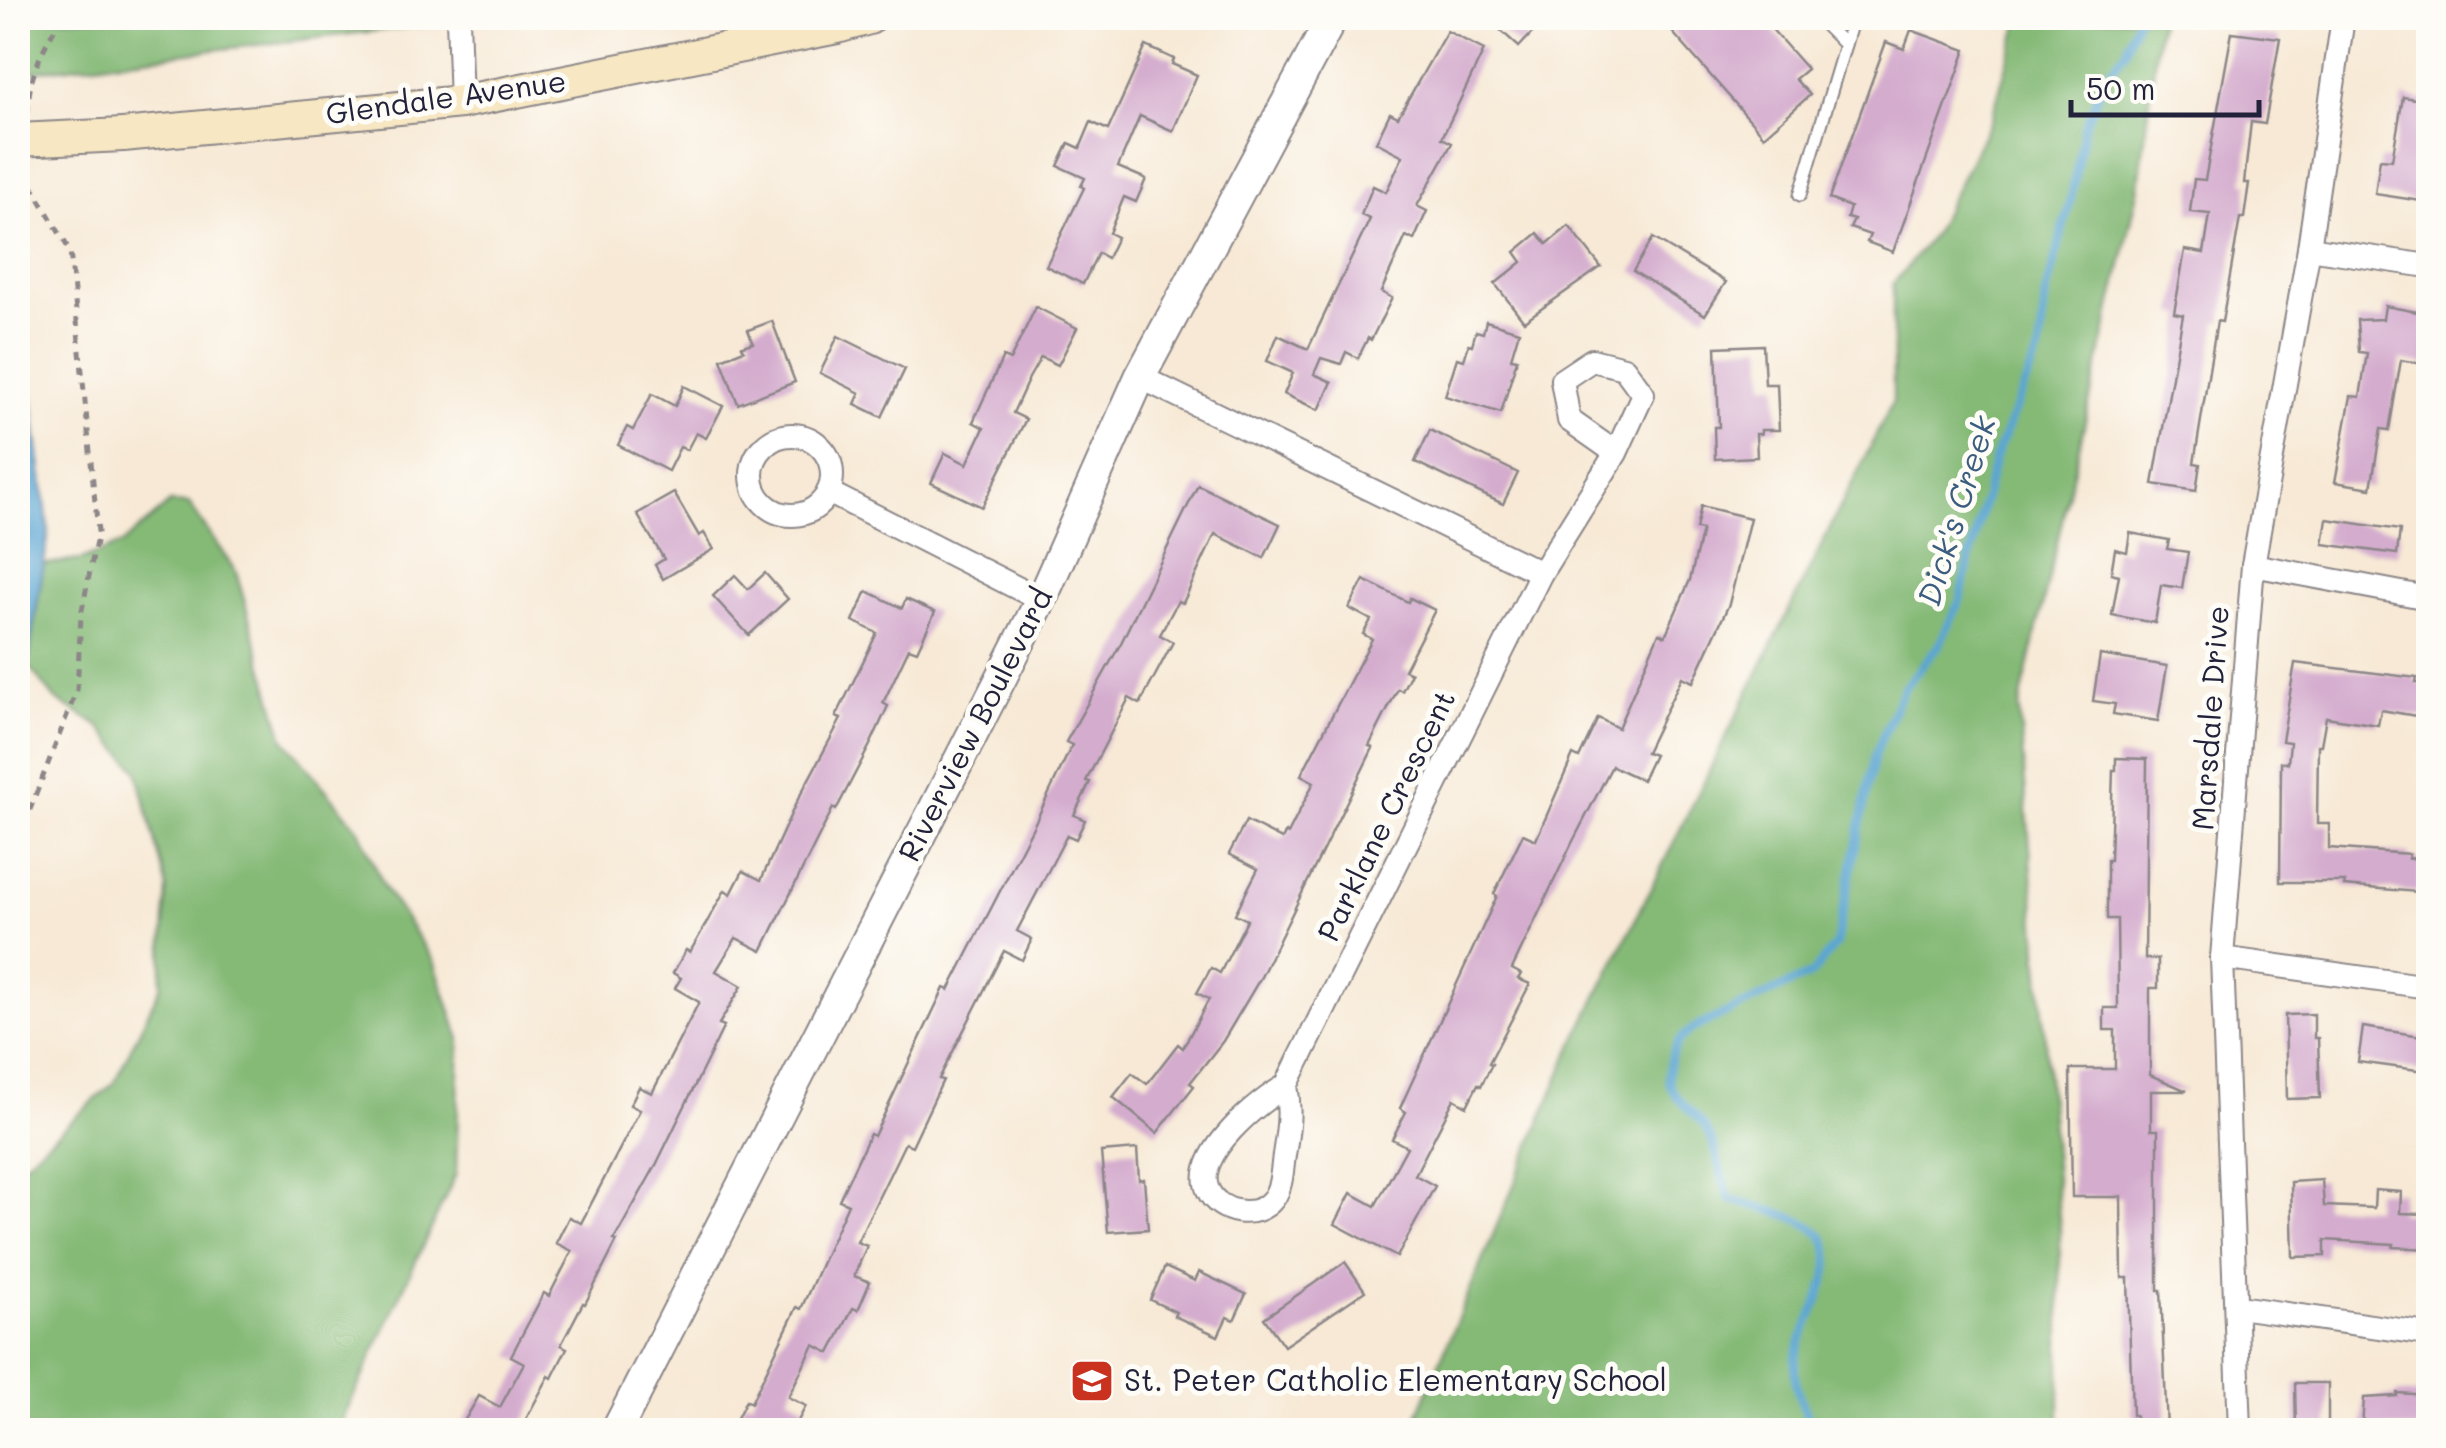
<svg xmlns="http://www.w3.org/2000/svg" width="2446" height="1448" viewBox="0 0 2446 1448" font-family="Mali,sans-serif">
<rect width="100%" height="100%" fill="#fdfcf7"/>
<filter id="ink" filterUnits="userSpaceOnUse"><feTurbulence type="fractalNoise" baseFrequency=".01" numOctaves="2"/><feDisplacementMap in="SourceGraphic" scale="20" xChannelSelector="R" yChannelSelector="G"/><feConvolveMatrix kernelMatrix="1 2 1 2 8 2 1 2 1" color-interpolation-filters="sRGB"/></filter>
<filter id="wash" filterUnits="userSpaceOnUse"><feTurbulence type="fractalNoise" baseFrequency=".0048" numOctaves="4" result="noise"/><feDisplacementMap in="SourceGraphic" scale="40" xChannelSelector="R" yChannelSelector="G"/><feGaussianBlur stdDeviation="2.25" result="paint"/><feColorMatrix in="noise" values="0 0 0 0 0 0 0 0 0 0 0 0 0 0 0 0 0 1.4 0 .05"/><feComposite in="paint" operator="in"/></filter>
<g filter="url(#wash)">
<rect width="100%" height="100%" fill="#f7e9d5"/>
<g fill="#84b976" stroke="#536e58" stroke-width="2.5">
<path d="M18 18H486L18 73Z"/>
<path d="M2020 18H2160L2138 192 2019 707 2060 1230V1430H1411L1571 1049 1893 401V284L1932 236 1991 120Z"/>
<path d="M170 503 189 504 236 572 284 739 359 830 385 889 434 961 460 1039 456 1174 338 1430H18V1168L114 1083 161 986 167 887 137 770 99 726 56 700 18 653 30 566 81 560 122 544Z"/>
</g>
<path fill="#5ba6d3" stroke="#3e6487" stroke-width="2.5" d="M18 286 49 532 18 724Z"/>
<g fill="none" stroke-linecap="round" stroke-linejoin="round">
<path stroke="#5ba6d3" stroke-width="8" d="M1814 1430C1804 1410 1793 1388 1795 1364 1798 1327 1857 1255 1812 1227 1789 1213 1756 1207 1730 1199 1721 1179 1719 1158 1711 1138 1699 1108 1657 1099 1671 1058 1676 1043 1681 1037 1694 1028L1812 974 1836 944 1875 754 1903 689 1939 645 1960 600 1995 457 2039 351 2046 293 2071 199 2084 127 2105 77 2125 52 2137 18"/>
</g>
<g id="blocks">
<g fill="#d4acce">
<path d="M1487 18H1546L1519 47Z"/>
<path d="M1660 18H1762L1807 69 1795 79 1810 95 1764 136Z"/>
<path d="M1911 30 1966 50 1893 252 1867 242 1870 235 1850 228 1854 220 1847 218 1850 207 1829 199 1886 42 1904 49Z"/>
<path d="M1447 31 1484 50 1442 138 1452 143 1417 206 1427 211 1414 240 1406 236 1381 292 1392 298 1371 340 1368 338 1358 358 1346 352 1341 364 1321 358 1314 374 1332 382 1319 410 1284 394 1293 373 1267 361 1278 335 1308 349 1370 219 1361 215 1373 186 1386 192 1403 156 1376 142 1390 113 1398 117Z"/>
<path d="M2232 32 2280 38 2265 124 2251 122 2244 183H2249L2244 218H2240L2222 322 2217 321 2194 463 2200 464 2196 491 2153 484 2183 315 2174 313 2185 250 2204 253 2210 214 2190 212 2194 179 2205 180Z"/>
<path d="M1146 46 1174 59 1172 64 1197 75 1173 131 1140 116 1118 167 1146 179 1136 202 1124 197 1109 233 1117 237 1107 258 1098 253 1083 284 1046 266 1084 188 1081 186 1085 178 1058 166 1069 143 1080 148 1091 122 1108 130Z"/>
<path d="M2403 97 2428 101V202L2375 194 2380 159 2392 160Z"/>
<path d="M1569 226 1601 267 1524 321 1495 284 1522 262 1515 252 1538 233 1547 244Z"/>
<path d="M1653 238 1726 282 1705 315 1633 271Z"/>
<path d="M2385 306 2428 314V365L2401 360 2389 430 2381 429 2371 488 2335 482 2351 396 2360 397 2367 353 2359 352 2357 320 2383 319Z"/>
<path d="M1036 307 1077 328 1058 365 1041 357 1029 378 1013 413 1026 419 982 507 931 483 945 453 967 464 984 428 973 422 1003 357 1010 360Z"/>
<path d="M772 321 795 382 738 404 721 359 744 350 742 346 753 343 748 330Z"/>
<path d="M1486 321 1519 331 1511 358 1517 359 1501 413 1445 396 1457 358 1464 360 1469 344 1472 345 1476 331 1483 333Z"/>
<path d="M838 336 905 369 882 417 855 404 860 393 820 373Z"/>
<path d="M1763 345 1765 384H1777L1779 430H1761V434H1756L1757 457 1715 459 1714 427H1719L1716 347Z"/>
<path d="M684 386 723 406 706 438 696 433 687 450 680 447 668 471 618 445 627 427 633 430 652 394 675 406Z"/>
<path d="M1430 430 1518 473 1503 504 1415 462Z"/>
<path d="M1198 485 1280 524 1264 558 1215 534 1183 603 1178 601 1160 635 1173 642 1140 704 1129 698 1086 781 1090 782 1074 815 1085 820 1076 839 1067 835 1017 931 1032 939 1022 960 1004 951 939 1079 943 1080 912 1146 905 1143 857 1242 867 1246 854 1276 870 1282 858 1310 853 1308 830 1353 814 1345 788 1397 806 1406 793 1430H731L746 1400 751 1403 797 1307 801 1309 848 1204 839 1200 870 1134 874 1136 944 988 949 990 1034 825 1072 745 1066 742 1121 643Z"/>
<path d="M674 493 699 536 704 533 714 549 663 579 655 565 664 559 637 514Z"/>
<path d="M1701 506 1750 518 1729 604 1693 682 1682 677 1646 752 1654 755 1642 780 1612 766 1572 843 1512 969 1521 974 1518 979 1530 984 1489 1063 1492 1064 1481 1086 1478 1084 1467 1106 1454 1099 1415 1175 1435 1186 1397 1257 1335 1224 1351 1193 1375 1206 1407 1147 1392 1139 1406 1112 1400 1108 1497 896 1494 894 1523 834 1536 840 1573 755 1579 758 1598 718 1618 728 1659 633 1665 636 1690 580 1702 530 1696 529Z"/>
<path d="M2327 519 2400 530 2397 554 2323 544Z"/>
<path d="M2130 533 2169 540 2167 549 2188 552 2182 588 2161 585 2155 623 2112 615 2119 575 2111 573 2115 549 2127 552Z"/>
<path d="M765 573 788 599 749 635 713 596 735 575 748 589Z"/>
<path d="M1364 580 1408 602 1410 598 1435 610 1404 670 1411 673 1402 691 1398 689 1369 746 1373 748 1261 977 1223 1041 1190 1083 1194 1086 1157 1133 1113 1097 1132 1073 1147 1084 1178 1044 1183 1048 1209 999 1197 993 1211 968 1220 973 1247 920 1235 914 1258 869 1229 854 1246 821 1282 839 1286 832 1288 834 1314 782 1301 775 1372 639 1363 634 1371 620 1349 608Z"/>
<path d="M867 591 902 608 906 599 935 612 917 651 909 648 883 703 888 706 871 743 836 810 833 808 762 951 736 938 716 971 742 986 719 1024 724 1026 656 1165 614 1240 617 1241 585 1304 583 1303 561 1345 567 1348 552 1378 549 1376 520 1430H477L463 1423 479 1396 500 1407 524 1363 511 1356 544 1293 549 1296 572 1251 556 1243 569 1217 581 1223 640 1110 630 1105 639 1087 652 1093 699 1002 675 988 681 978 673 973 686 950 690 952 725 890 731 894 743 871 761 880 796 803 841 719 836 717 877 633 853 621Z"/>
<path d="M2100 655 2167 666 2158 721 2113 714 2115 704 2093 701Z"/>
<path d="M2295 663 2417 678 2416 683 2428 685V718L2381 710 2378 725 2326 717 2321 745H2318L2317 824H2329V848L2409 854 2408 858 2421 859 2418 892 2344 886 2345 882H2280L2281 762 2288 763 2290 742 2282 741Z"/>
<path d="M2116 758 2147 759 2145 959H2158V988H2150V1075L2187 1091H2151V1130H2158V1290H2161L2167 1430H2135V1415H2132L2128 1278H2122L2121 1197H2072L2070 1069H2115V1030H2104V1008H2118L2117 919H2107V860H2110L2113 770H2116Z"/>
<path d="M2314 1014V1038H2318L2320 1098 2287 1099 2285 1015Z"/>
<path d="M2363 1027 2428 1037 2425 1071 2358 1062Z"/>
<path d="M1137 1149 1139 1180 1144 1179 1148 1229 1108 1232 1101 1152Z"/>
<path d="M2322 1180 2324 1206 2374 1208 2375 1190 2401 1192 2400 1213 2428 1214V1249L2393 1247 2394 1244 2325 1240V1256L2293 1257 2291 1182Z"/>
<path d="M1345 1262 1365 1291 1284 1346 1264 1318Z"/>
<path d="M1165 1267 1195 1281 1199 1272 1246 1294 1234 1320 1227 1317 1218 1336 1174 1316 1176 1312 1150 1300Z"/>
<path d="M2295 1383H2328V1430H2296Z"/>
<path d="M2397 1393 2428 1395V1430L2362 1427 2364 1398 2397 1396Z"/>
</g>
</g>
</g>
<g filter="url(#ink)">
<use href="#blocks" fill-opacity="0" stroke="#8c8688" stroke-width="2.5"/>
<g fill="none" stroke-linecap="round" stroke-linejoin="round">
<defs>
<g id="service">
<path d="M1818 18 1845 45"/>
<path d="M1800 195 1853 18"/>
</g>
<g id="minor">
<path d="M458 18 461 102"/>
<path d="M2309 248 2428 266"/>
<path d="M1140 377 1541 573"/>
<circle cx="792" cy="475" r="40"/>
<path d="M828 492 1041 600"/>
<path d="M2253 565 2428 598"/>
<path d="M2222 958 2428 987"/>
<path d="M1286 1086C1291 1110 1288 1130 1284 1155 1282 1169 1282 1187 1273 1199 1257 1220 1219 1214 1208 1190 1192 1155 1260 1100 1286 1086L1541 573 1616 453 1643 394 1624 368 1592 360 1562 380 1569 420 1616 453"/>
<path d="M2238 1307 2428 1334"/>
<path d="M2240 1430 2222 958 2253 565 2309 248 2343 18"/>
</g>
<path id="tertiary" d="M617 1430 1041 600 1140 377 1332 18"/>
<path id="secondary" d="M123 135 461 102 837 27 869 18"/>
</defs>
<use href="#service" stroke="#8c8688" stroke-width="15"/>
<use href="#minor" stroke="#8c8688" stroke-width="26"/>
<use href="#tertiary" stroke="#8c8688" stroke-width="34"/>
<use href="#secondary" stroke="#8c8688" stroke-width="36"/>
<g stroke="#8c8688" stroke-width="5" stroke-dasharray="8 8" stroke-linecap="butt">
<path d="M28 112C28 76 43 48 61 18"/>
<path d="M18 840 77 690 81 615 98 532 70 251 29 181V168"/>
</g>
<use href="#service" stroke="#fff" stroke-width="11"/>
<use href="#minor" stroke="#fff" stroke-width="22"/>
<use href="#tertiary" stroke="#fff" stroke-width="30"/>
<use href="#secondary" stroke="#f7e8c3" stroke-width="32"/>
<defs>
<path id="secondary-bridge" d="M18 140 123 135"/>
</defs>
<use href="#secondary-bridge" stroke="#8c8688" stroke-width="36" stroke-linecap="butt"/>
<use href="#secondary-bridge" stroke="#f7e8c3" stroke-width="32"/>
</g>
</g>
<defs>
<symbol id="school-square" viewBox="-11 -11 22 22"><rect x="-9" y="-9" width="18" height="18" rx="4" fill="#c8321e" stroke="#fdfcf7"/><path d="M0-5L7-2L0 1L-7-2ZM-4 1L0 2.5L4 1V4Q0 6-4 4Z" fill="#fff"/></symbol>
</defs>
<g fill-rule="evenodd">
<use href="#school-square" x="1067" y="1356" width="50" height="50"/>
</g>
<g text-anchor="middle" stroke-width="10" stroke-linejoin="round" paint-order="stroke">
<g font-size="30" fill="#22223b" stroke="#fdfcf7">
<text transform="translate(446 98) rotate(-8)" y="10">Glendale Avenue</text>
<text transform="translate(2211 718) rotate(-86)" y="10">Marsdale Drive</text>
<text transform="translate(976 725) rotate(-63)" y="10">Riverview Boulevard</text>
<text transform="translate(1387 816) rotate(-64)" y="10">Parklane Crescent</text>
</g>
<g font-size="30" fill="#22223b" stroke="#fdfcf7" text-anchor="start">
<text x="1124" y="1391">St. Peter Catholic Elementary School</text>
</g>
<g font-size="32" font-style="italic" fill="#3c5d7f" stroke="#fdfcf7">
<text transform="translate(1957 511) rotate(-73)" y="11">Dick's Creek</text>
</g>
</g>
<rect width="2446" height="1448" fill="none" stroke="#fdfcf7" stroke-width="60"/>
<path d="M2071 100v15h188v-15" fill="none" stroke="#22223b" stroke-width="5"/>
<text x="2086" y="100" font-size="30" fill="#22223b" stroke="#fdfcf7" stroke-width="8" paint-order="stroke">50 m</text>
</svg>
